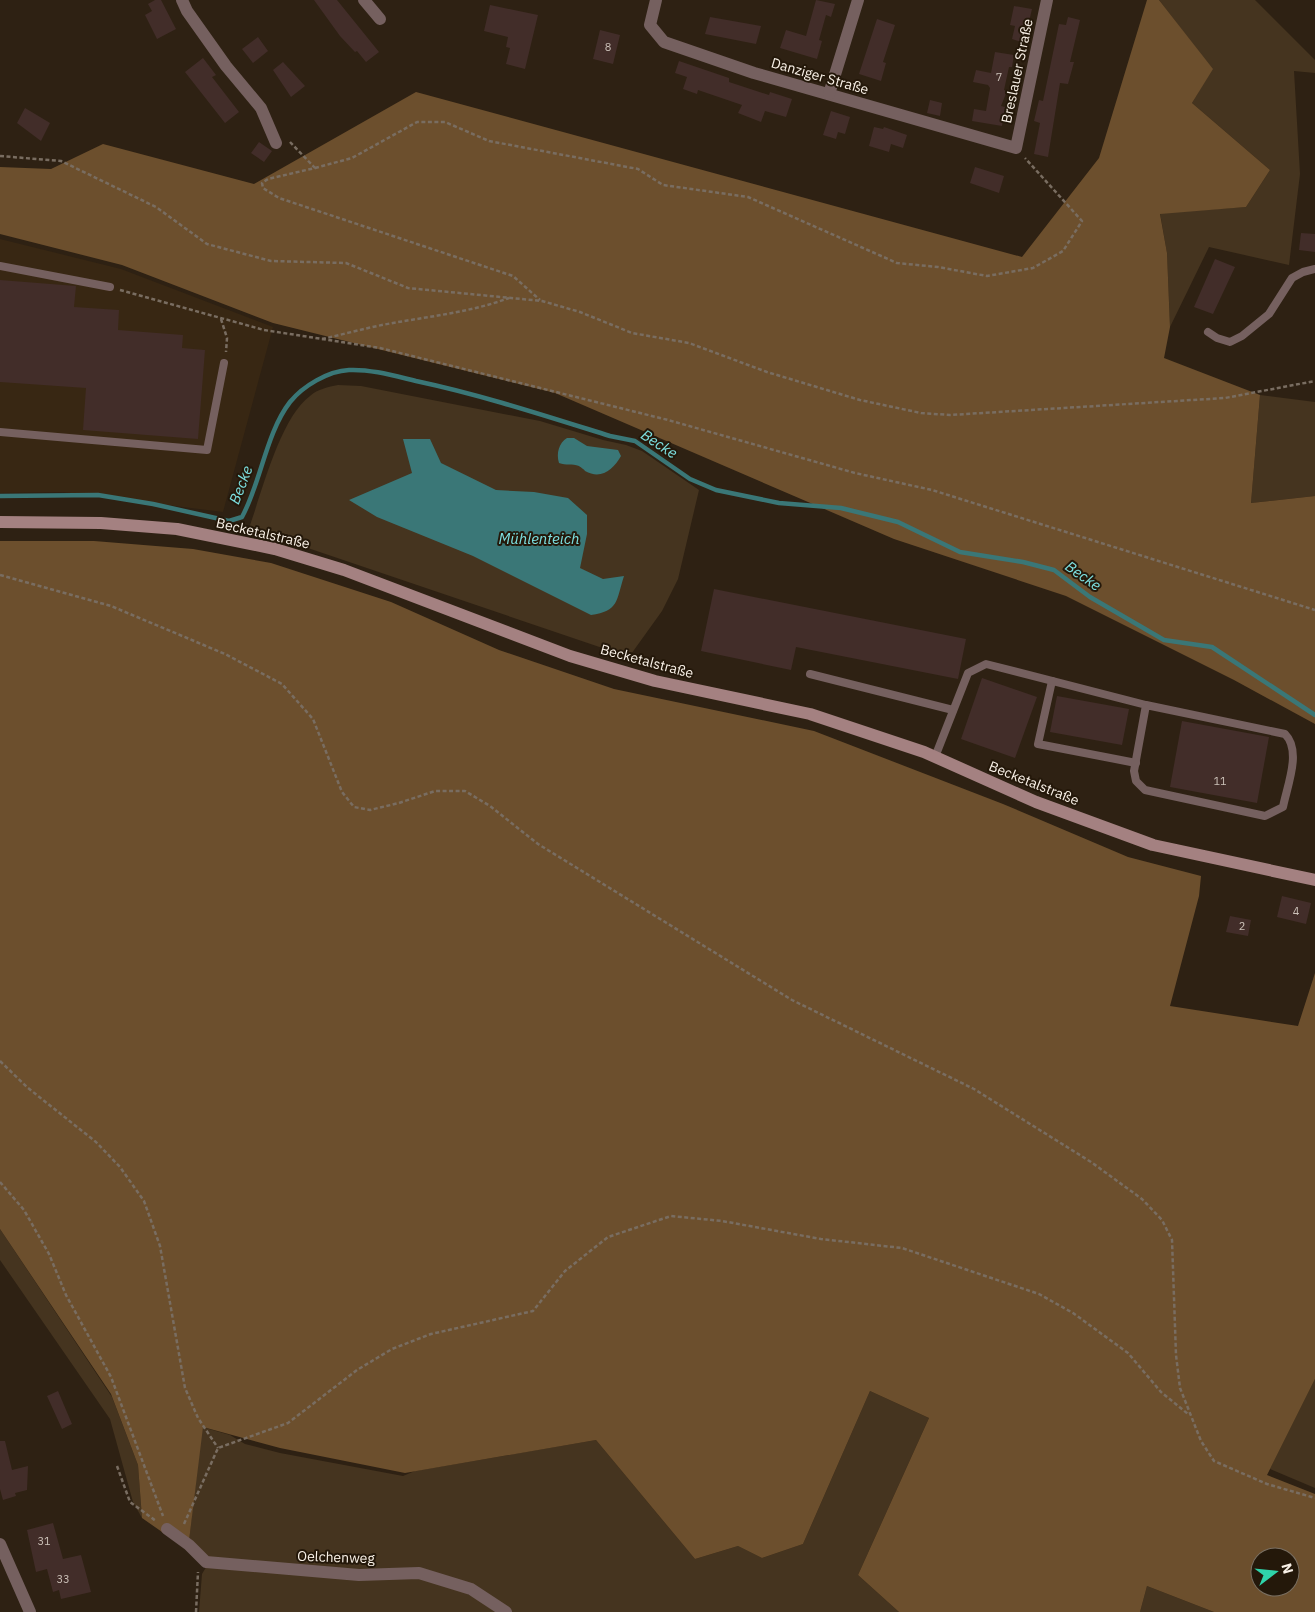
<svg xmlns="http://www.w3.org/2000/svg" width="1315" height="1612" viewBox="0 0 1315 1612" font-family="'IBM Plex Sans',sans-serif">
<rect width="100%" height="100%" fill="#2e2113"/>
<path fill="#382713" d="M0 239 121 269 273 327 223 512 63 492 0 493Z"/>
<g fill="#45341f">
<path d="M1159 0H1255L1315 60V73L1294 71 1300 174 1289 265 1209 247 1170 327 1167 253 1160 213 1246 207 1270 170 1192 103 1212 69Z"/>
<path d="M338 385 361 386 540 421 603 440 626 445 642 451 699 490 678 579 662 611 629 657 249 528C262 492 280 418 310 396 318 389 328 387 338 385Z"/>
<path d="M1260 395 1315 402V496L1251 503Z"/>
<path d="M0 1229 112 1397 138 1465 142 1518 133 1502 110 1419 0 1260Z"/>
<path d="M1315 1379V1488L1270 1469Z"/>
<path d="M870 1391 929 1418 858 1575 899 1612H508L445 1578 207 1561 189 1541 202 1427 230 1435 245 1444 280 1453 403 1476 415 1471 596 1440 695 1559 738 1546 762 1558 803 1544Z"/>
<path d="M208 1564 397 1576 445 1582 502 1612H199L202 1574Z"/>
<path d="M1147 1586 1214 1612H1140Z"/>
</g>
<g fill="#6c4f2d" fill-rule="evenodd">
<path d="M1147 0H1159L1213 69 1192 103 1270 170 1246 207 1160 214 1167 253 1170 327 1164 358 1260 395 1251 503 1315 496V724L1234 680 1066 596 894 539 555 393 273 323 122 265 0 234V167L51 169 103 144 254 184 416 92 1022 257 1099 158Z"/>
<path d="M0 541H94L193 549 271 563 391 602 499 650 614 689 814 731 1003 804 1128 857 1201 876 1199 896 1170 1006 1298 1026 1315 973V1379L1267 1475 1315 1494V1612H1214L1147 1586 1140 1612H899L858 1575 929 1418 870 1391 803 1544 762 1558 738 1546 695 1559 596 1440 405 1473 280 1448 203 1427 189 1541 185 1548 142 1518 138 1465 111 1394 0 1229ZM1260 1557H1290V1587H1260Z"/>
</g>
<g fill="#3a7777">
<path d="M567 438H574L587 446 618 450 621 456C613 470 601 480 585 471 585 470 579 466 579 466 572 463 566 466 559 463 556 453 559 443 567 438Z"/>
<path d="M403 439H430L441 463 496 490 534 492 568 498 587 515V534L580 568 603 579 624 576C616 601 619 611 591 615L473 556 377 517 349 500 412 473Z"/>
</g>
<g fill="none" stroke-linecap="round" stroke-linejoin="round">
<path stroke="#3a7777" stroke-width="4.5" d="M0 496 98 495 153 504 229 521 242 517C261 482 266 433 290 402 303 386 328 371 349 370 371 369 395 376 416 381 482 395 546 416 610 436L635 441 690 479 716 490 779 503 841 508 898 522 960 552 1023 562 1054 570 1090 597 1164 640 1212 647 1315 715"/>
</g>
<g fill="#422d29">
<path d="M155 0H161L176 29 157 39 145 15 152 11 148 4Z"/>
<path d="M314 0H337L379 52 366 62 357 51 355 52 340 36Z"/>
<path d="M816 0 835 4 831 17 826 15 819 40 822 41 817 59 780 48 786 30 806 36Z"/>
<path d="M490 5 538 15 525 69 506 64 510 48 506 47 508 37 484 31Z"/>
<path d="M1014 6 1032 9 1024 43 1012 39 1015 26 1010 25Z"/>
<path d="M710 17 761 26 756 44 705 34Z"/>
<path d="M1068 17 1080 20 1070 62H1074L1068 84 1060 83 1048 157 1034 154 1040 123 1034 121 1039 100 1043 101 1059 24 1066 25Z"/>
<path d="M877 19 895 25 883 62 886 63 881 81 859 74Z"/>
<path d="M600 30 620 35 613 64 593 59Z"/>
<path d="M258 37 268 51 253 63 242 49Z"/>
<path d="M995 52 1014 55 1012 67H1009L1004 90 1007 91 1001 106 1005 107 1002 126 972 121 974 109 986 111 990 88 988 85 973 82 976 70 991 73Z"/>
<path d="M203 58 216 75 212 77 239 112 225 123 185 72Z"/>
<path d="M679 61 729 78V82L769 95 770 92 792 99 786 117 765 111 761 122 738 113 742 105 698 90 697 94 683 89 687 77 675 73Z"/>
<path d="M283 62 305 86 291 97 273 70Z"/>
<path d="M930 100 942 103 940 116 927 113Z"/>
<path d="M25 108 50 123 41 141 17 123Z"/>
<path d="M831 111 850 117 845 134 838 132 836 139 823 135Z"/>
<path d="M874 127 883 129 884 127 907 135 903 148 891 144 889 152 869 146Z"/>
<path d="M259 142 272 151 264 162 251 153Z"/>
<path d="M975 167 1004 176 999 193 970 183Z"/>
<path d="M1301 233 1315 234V252L1299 250Z"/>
<path d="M1215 259 1235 267 1213 314 1194 307Z"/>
<path d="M0 280 76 286 74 307 119 310 118 330 183 335 182 348 205 350 198 439 83 430 86 388 0 382Z"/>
<path d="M714 589 966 639 958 679 796 647 791 670 701 651Z"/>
<path d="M982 678 1037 697 1015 758 961 739Z"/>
<path d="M1057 696 1129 709 1122 745 1050 732Z"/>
<path d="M1182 721 1269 737 1257 803 1170 787Z"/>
<path d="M1282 896 1311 903 1306 924 1277 917Z"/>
<path d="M1230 916 1251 920 1248 936 1226 932Z"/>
<path d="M58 1391 72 1424 62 1429 47 1396Z"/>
<path d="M0 1441H5L12 1470 28 1466 27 1490 15 1493 16 1496 3 1500 0 1489Z"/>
<path d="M53 1523 63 1559 81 1555 91 1592 61 1599 59 1590 53 1592 47 1569 36 1572 27 1530Z"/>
</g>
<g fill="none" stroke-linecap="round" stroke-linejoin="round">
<g stroke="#796d61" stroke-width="2.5" stroke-dasharray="4 2.5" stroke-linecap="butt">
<path d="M290 142 315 168 268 179 262 183 263 188 279 198 513 276 540 300"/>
<path d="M0 156 61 161 156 207 207 244 271 261 346 263 408 288 542 301 580 312 632 333 689 343 767 372 860 400 921 413 950 415 1225 398 1315 381"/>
<path d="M315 168 352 158 417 122H445L489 141 638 169 663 185 748 197 897 263 938 267 987 276 1033 268 1063 251 1082 221 1025 158"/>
<path d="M120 290 264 330 380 348 668 420 855 473 932 490 1315 610"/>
<path d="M221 319 227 338 226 352"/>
<path d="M322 339C345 334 369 327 393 323 432 316 471 312 509 298"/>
<path d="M0 575 111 606 225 654 282 684 313 719 342 792 354 807 370 810 399 803 435 791H465L490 806 538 844 792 1000 974 1089 1091 1162 1142 1199 1162 1220 1172 1240 1176 1355 1180 1388 1201 1441 1214 1461 1267 1484 1315 1498"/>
<path d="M0 1061 28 1088 96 1142 120 1167 144 1201 160 1246 185 1388 198 1418 218 1448"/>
<path d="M0 1182 24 1210 49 1254 66 1295 111 1377 163 1516"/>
<path d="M117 1466 130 1502 156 1521"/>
<path d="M184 1524 218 1448 288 1423 357 1370 392 1349 431 1334 533 1311 565 1271 608 1237 671 1216 722 1221 821 1239 902 1248 1039 1294 1073 1313 1128 1353 1161 1392 1188 1414"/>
<path d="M196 1612 198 1572"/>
</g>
<g stroke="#75605f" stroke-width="8">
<path d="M0 266 110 287"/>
<path d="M1208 332 1217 338 1230 342 1242 336 1269 314 1292 278 1303 272 1315 269"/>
<path d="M0 432 207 450 224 363"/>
<path d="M810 674 953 710"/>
<path d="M1052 681 1038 744 1136 763"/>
<path d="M935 757 968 673 986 664 1146 705 1285 734C1302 751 1287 786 1283 807L1265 816 1145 790 1136 781 1134 771 1146 705"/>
</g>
<g stroke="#75605f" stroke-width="12">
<path d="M182 0 187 11 226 66 261 108 276 143"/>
<path d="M364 0 380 19"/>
<path d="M656 0 650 25 664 42 754 73 1016 148 1047 0"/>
<path d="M829 94 858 0"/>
<path d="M167 1529 189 1545 206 1562 359 1575 419 1573 471 1589 506 1612"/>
<path d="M0 1544 30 1612"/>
</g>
<path stroke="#a48181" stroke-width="12" d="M0 522 101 523 177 529 275 549 344 570 570 656 655 681 810 714 924 752 1036 802 1153 845 1315 880"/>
</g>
<g text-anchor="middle" stroke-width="4" stroke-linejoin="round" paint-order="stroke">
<g font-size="11" fill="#cbc0b8">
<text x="608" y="51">8</text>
<text x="999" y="81">7</text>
<text x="1220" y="785">11</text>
<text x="1296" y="915">4</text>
<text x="1242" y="930">2</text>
<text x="44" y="1545">31</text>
<text x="63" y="1583">33</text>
</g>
<g font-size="14" fill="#f9f1e7" stroke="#24180a">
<text transform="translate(1017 71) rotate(-78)" y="5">Breslauer Straße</text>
<text transform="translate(820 76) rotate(16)" y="5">Danziger Straße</text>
<text transform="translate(263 533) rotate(13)" y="5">Becketalstraße</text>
<text transform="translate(647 661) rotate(15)" y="5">Becketalstraße</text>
<text transform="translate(1034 783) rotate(22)" y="5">Becketalstraße</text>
<text transform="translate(336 1557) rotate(2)" y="5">Oelchenweg</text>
</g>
<g font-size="15" font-style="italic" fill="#7de0e1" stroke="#24180a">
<text transform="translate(659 444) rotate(33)" y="5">Becke</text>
<text transform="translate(241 485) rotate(-69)" y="5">Becke</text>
<text x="539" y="544">Mühlenteich</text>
<text transform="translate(1083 576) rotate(35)" y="5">Becke</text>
</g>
</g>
<g transform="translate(1275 1572) rotate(74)"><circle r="24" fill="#24180a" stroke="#796f62"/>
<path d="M0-4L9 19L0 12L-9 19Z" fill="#2fd4aa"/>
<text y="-8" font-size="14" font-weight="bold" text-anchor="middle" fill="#f9f1e7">N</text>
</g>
</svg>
